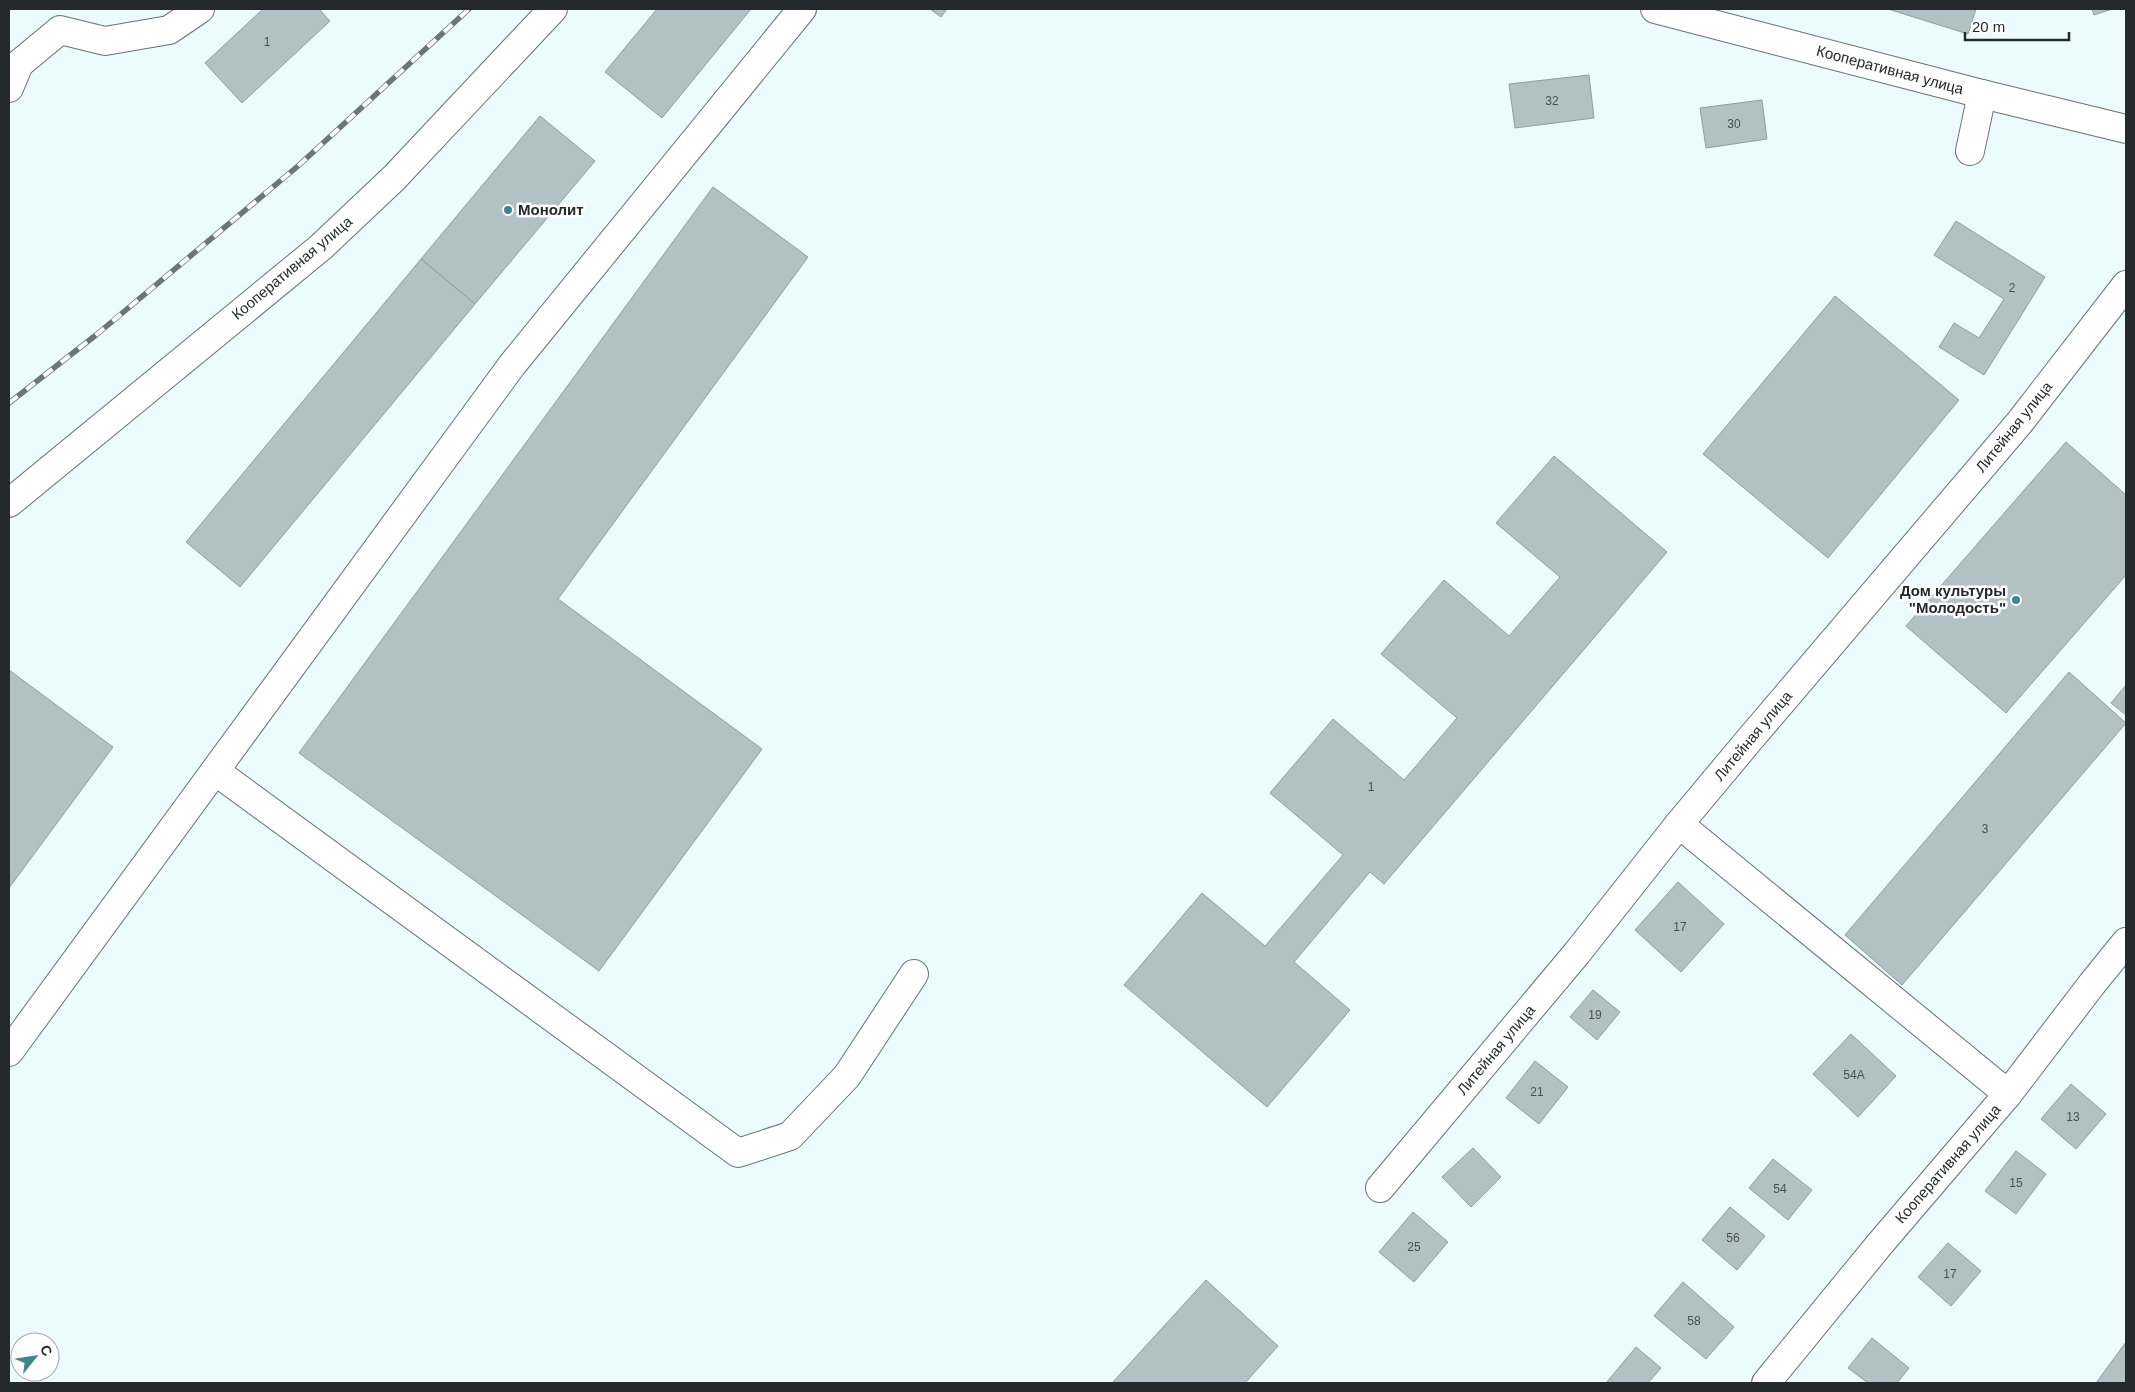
<svg xmlns="http://www.w3.org/2000/svg" width="2135" height="1392" viewBox="0 0 2135 1392" font-family="Arial,sans-serif">
<rect width="100%" height="100%" fill="#ecfcfe"/>
<g fill="#b2c2c4" stroke="#8e9d9f">
<path d="M263 9H319L330 21 242 103 205 63Z"/>
<path d="M657 9H751L662 118 605 72Z"/>
<path d="M930 9H947L941 17Z"/>
<path d="M1888 9H1976L1968 34Z"/>
<path d="M2092 9H2112L2094 15Z"/>
<path d="M1589 75 1594 118 1515 128 1509 84Z"/>
<path d="M1762 100 1767 139 1706 148 1700 108Z"/>
<path d="M540 116 595 161 475 304 421 259Z"/>
<path d="M713 187 808 257 558 599 762 749 599 971 299 753Z"/>
<path d="M1956 221 2045 277 1984 375 1939 347 1954 323 1979 338 2004 299 1934 255Z"/>
<path d="M421 259 475 304 240 587 186 542Z"/>
<path d="M1835 296 1959 400 1828 558 1703 454Z"/>
<path d="M2066 442 2126 495V575L2006 713 1906 626Z"/>
<path d="M1554 456 1667 552 1384 884 1370 872 1294 962 1350 1010 1267 1107 1124 985 1202 893 1265 946 1343 855 1270 793 1333 719 1404 780 1457 718 1381 654 1444 580 1509 636 1560 577 1496 523Z"/>
<path d="M9 670 113 747 9 888Z"/>
<path d="M2069 672 2126 723 1902 985 1845 935Z"/>
<path d="M2126 685V715L2111 703Z"/>
<path d="M1678 882 1724 924 1681 972 1635 930Z"/>
<path d="M1593 990 1620 1012 1597 1040 1570 1017Z"/>
<path d="M1851 1034 1896 1076 1858 1117 1813 1074Z"/>
<path d="M1535 1061 1568 1087 1539 1124 1506 1098Z"/>
<path d="M2071 1084 2106 1114 2076 1149 2041 1119Z"/>
<path d="M1473 1148 1501 1177 1471 1207 1442 1177Z"/>
<path d="M2016 1151 2046 1174 2016 1214 1985 1191Z"/>
<path d="M1773 1159 1812 1190 1788 1220 1749 1188Z"/>
<path d="M1730 1207 1765 1236 1737 1270 1702 1240Z"/>
<path d="M1413 1212 1448 1242 1414 1282 1379 1252Z"/>
<path d="M1948 1243 1981 1271 1951 1306 1918 1277Z"/>
<path d="M1206 1280 1278 1346 1245 1383H1112Z"/>
<path d="M1683 1282 1734 1327 1706 1359 1654 1316Z"/>
<path d="M1872 1338 1909 1368 1897 1383H1868L1848 1368Z"/>
<path d="M2126 1342V1383H2096Z"/>
<path d="M1636 1347 1661 1368 1648 1383H1606Z"/>
</g>
<g fill="none" stroke-linecap="round" stroke-linejoin="round">
<defs>
<g id="minor">
<path d="M1655 9 1982 94 2126 129"/>
<path d="M9 88 19 64 60 30 105 41 169 30 200 9"/>
<path d="M1970 151 1982 94"/>
<path d="M9 503 321 247 394 178 553 9"/>
<path d="M215 771 738 1153 790 1136 847 1076 914 974"/>
<path d="M1679 824 2008 1094"/>
<path d="M9 1052 512 365 802 9"/>
<path d="M1380 1188 1577 953 1679 824 1750 739 2020 422 2126 285"/>
<path d="M1766 1383 1879 1245 2008 1094 2092 984 2126 942"/>
</g>
</defs>
<use href="#minor" stroke="#647274" stroke-width="30"/>
<use href="#minor" stroke="#fff" stroke-width="28"/>
<defs>
<path id="rail" d="M9 403 96 335 298 166 469 9"/>
</defs>
<use href="#rail" stroke="#6c7577" stroke-width="5.5"/>
<use href="#rail" stroke="#fff" stroke-width="4" stroke-dasharray="11" stroke-linecap="butt"/>
</g>
<g fill="#3f858f" stroke="#fff" stroke-width="2">
<circle cx="508" cy="210" r="5"/>
<circle cx="2016" cy="600" r="5"/>
</g>
<g text-anchor="middle" stroke-width="5" stroke-linejoin="round" paint-order="stroke">
<g font-size="12" fill="#485051">
<text x="267" y="46">1</text>
<text x="1552" y="105">32</text>
<text x="1734" y="128">30</text>
<text x="2012" y="292">2</text>
<text x="1371" y="791">1</text>
<text x="1985" y="833">3</text>
<text x="1680" y="931">17</text>
<text x="1595" y="1019">19</text>
<text x="1854" y="1079">54А</text>
<text x="1537" y="1096">21</text>
<text x="2073" y="1121">13</text>
<text x="2016" y="1187">15</text>
<text x="1780" y="1193">54</text>
<text x="1733" y="1242">56</text>
<text x="1414" y="1251">25</text>
<text x="1950" y="1278">17</text>
<text x="1694" y="1325">58</text>
</g>
<g font-size="15" fill="#242a2b" stroke="#fff">
<text transform="translate(1890 70) rotate(15)" y="5">Кооперативная улица</text>
<text transform="translate(292 268) rotate(-40)" y="5">Кооперативная улица</text>
<text transform="translate(2014 427) rotate(-51)" y="5">Литейная улица</text>
<text transform="translate(1753 736) rotate(-50)" y="5">Литейная улица</text>
<text transform="translate(1496 1050) rotate(-50)" y="5">Литейная улица</text>
<text transform="translate(1948 1164) rotate(-49)" y="5">Кооперативная улица</text>
</g>
<g font-size="15" font-weight="bold" fill="#242a2b" stroke="#fff" text-anchor="start">
<text x="518" y="215">Монолит</text>
<text x="2006" y="596" text-anchor="end">Дом культуры<tspan x="2006" dy="17">"Молодость"</tspan></text>
</g>
</g>
<rect width="2135" height="1392" fill="none" stroke="#242a2b" stroke-width="20"/>
<g transform="translate(35 1357) rotate(60)"><circle r="24" fill="#ffffff" stroke="#a7aaaa"/>
<path d="M0-4L9 19L0 12L-9 19Z" fill="#3f858f"/>
<text y="-8" font-size="14" font-weight="bold" text-anchor="middle" fill="#242a2b">С</text>
</g>
<path d="M1965 32v8h104v-8" fill="none" stroke="#242a2b" stroke-width="2.5"/>
<text x="1972" y="32" font-size="15" fill="#242a2b" stroke="#ffffff" stroke-width="4" paint-order="stroke">20 m</text>
</svg>
